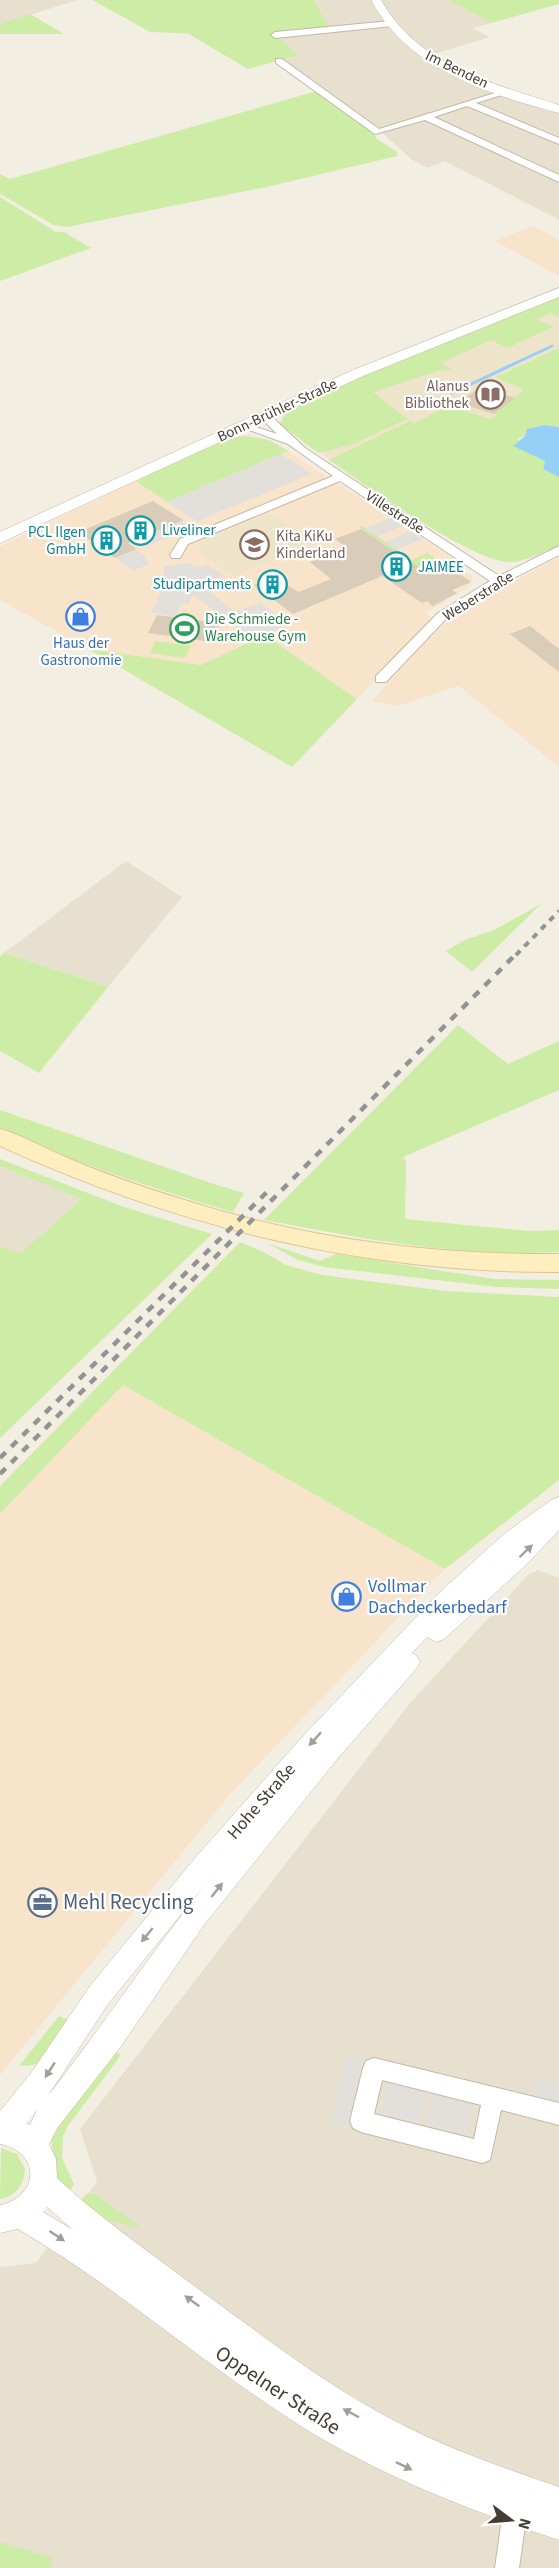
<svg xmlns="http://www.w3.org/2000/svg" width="559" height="2568" viewBox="0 0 559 2568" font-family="'Source Sans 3',sans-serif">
<rect width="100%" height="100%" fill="#f3eee2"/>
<g fill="#e8e0cf">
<path d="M0 0H78L0 24Z"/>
<path d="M314 0H449L491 23 473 28 490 37 421 58 447 72 559 114V220L445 161 427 168 411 159 378 129 281 59 285 58 273 34 329 28Z"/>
<path d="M126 861 182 897 108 987 4 953Z"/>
<path d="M0 1166 83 1199 21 1253 0 1246Z"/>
<path d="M538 1570 559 1578V2568H0V2267L36 2263 97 2182 80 2129 410 1703 529 1574Z"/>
</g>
<g fill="#f8e4ca">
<path d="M533 226 559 240V276L495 241Z"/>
<path d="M248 435 269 440 288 451 465 567 462 569 473 578 468 587 426 613 433 619 357 699 265 635 201 665 88 649 0 600V546L180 460 230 438Z"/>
<path d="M559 557V767L459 686 397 706 372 701 415 653 460 610Z"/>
<path d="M123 1385 445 1569 231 1793 0 2075V1514Z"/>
</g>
<g fill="#eee4ca">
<path d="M559 296V391L353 476 280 424 285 413 362 377Z"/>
<path d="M268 513 313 544 232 577 197 549 207 539Z"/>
</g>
<g fill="#cdeca5">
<path d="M92 0H314L330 29 274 34 299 55 248 69 187 33 254 36 150 32Z"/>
<path d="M449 0H559V4L491 23Z"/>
<path d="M30 14 64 34H0V24Z"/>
<path d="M317 91 372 131 377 139 397 152V156L271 186 67 227 54 225 0 194V174L10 179Z"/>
<path d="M0 197 56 232H64L91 248 0 281Z"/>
<path d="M559 296V317L550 313 537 319 553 327 507 348 491 340 441 363 451 369 446 371 443 369 373 392 407 419 351 445 318 453 280 424 285 413 362 377Z"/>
<path d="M559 348V427L545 425 518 439 532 455 545 461 543 469 559 477V545L554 548C542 552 528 560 515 562 479 568 363 483 329 460L410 421 414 424 447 405 490 419 498 416 494 414 524 390 496 377Z"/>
<path d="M244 436 269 440 288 451 167 502 136 481 230 438Z"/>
<path d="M362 526 412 560 428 553 436 559 418 567 359 527Z"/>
<path d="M265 635 357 699 292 767 88 649 201 665Z"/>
<path d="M155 641 191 646 185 658 150 653Z"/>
<path d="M541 904 472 972 446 951 465 940 494 930Z"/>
<path d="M4 953 108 987 39 1073 0 1051V957Z"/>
<path d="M458 1025 508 1064 559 1041V1090L403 1157 406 1162 405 1219 528 1231 559 1230V1252C460 1258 360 1238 264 1220Z"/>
<path d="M0 1110 214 1184 244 1193 233 1212C153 1189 75 1163 0 1127Z"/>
<path d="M0 1159 124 1207 212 1234 0 1438V1246L21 1253 82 1199 0 1166Z"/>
<path d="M240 1242 264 1252 286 1265 322 1275 445 1291 559 1297V1480L445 1569 123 1385 0 1514V1486Z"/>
<path d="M267 1243 320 1261 336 1254 494 1279 559 1280V1289L497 1287 324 1267 298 1260Z"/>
<path d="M59 2016 69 2020 42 2064 19 2066Z"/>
<path d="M111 2049 120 2054 119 2058 67 2127 63 2137 62 2158 74 2184 66 2197 56 2181 51 2135Z"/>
<path d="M1 2148 17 2154 25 2169C24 2185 16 2196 0 2199Z"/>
<path d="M86 2194H95L139 2226 137 2228 97 2217 77 2205Z"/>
<path d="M0 2542 53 2558 50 2568H0Z"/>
</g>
<g fill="#e3e0db">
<path d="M281 454 312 474 197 521 167 502Z"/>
<path d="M391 518 403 526 377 537 365 528Z"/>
<path d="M183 520 193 527 147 546 137 539Z"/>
<path d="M411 531 423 539 396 550 385 542Z"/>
<path d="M136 549 144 555 149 564 133 571 115 558Z"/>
<path d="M190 563 196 568 207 564 225 576 202 586 236 612 260 602 287 625 255 640 193 595 189 604 182 603 176 616 151 613 162 590 165 566Z"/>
<path d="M347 2053 364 2057 347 2128 330 2124Z"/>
<path d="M537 2079 559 2084V2102L534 2096Z"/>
<path d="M387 2081 426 2091 418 2129 378 2119Z"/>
<path d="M432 2093 473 2103 465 2141 424 2130Z"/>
</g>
<path fill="#96d0f7" d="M545 425 559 427V477L543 469 545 461 513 446 525 436 527 429Z"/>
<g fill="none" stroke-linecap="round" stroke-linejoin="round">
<path stroke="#96d0f7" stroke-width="3" d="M452 393 552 346"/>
</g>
<g fill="#d9ccb9">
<path d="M480 387 515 398 494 414 459 403Z"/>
<path d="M153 501 183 520 128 543 136 549 115 558 79 532Z"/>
<path d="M361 529 430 575 449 567 471 582 452 590 457 593 433 606 427 601 422 603 382 576 293 614 254 585 274 577 299 592 331 579 310 562 346 547 335 539Z"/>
<path d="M157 615 220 623 212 642 148 633Z"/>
<path d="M530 626 559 649V672L510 634Z"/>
</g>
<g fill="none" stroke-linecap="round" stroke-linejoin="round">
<defs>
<g id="minor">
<path d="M390 21 394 24 393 26 275 38 271 35 275 32Z"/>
<path d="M276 59H282L379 129 508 89V93L476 103 559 138V144L467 106 434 117 559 175V182L425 120 375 134 276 63Z"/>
<path d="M261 414H269L305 448 499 576 559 546V555L502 584 446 619 386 682H376V676L438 613 490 581 340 481 188 544 180 558H172L170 555 180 539 333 476 288 444 238 426 244 423 277 434 261 418Z"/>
<path d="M374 2058 559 2103V2125L501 2110 490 2160 482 2163 361 2132 353 2128 350 2121 363 2068 366 2061ZM382 2080 481 2105 474 2139 374 2114Z"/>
<path d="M516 2492 525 2495 528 2504 519 2568H495L504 2504 507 2495Z"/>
</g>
<g id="tertiary">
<path d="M371 0H381C418 66 492 83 559 105V113C487 94 408 69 371 0Z"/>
<path d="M559 288V297L363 376 0 543V532L353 370Z"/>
<path d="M559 1497V1530L526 1565 444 1639 436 1642 427 1637 412 1653 416 1655 420 1662 416 1669 338 1758 204 1925 119 2049 58 2127 49 2144 56 2159 57 2178C102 2220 152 2254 201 2291 259 2333 315 2377 378 2412 435 2444 497 2466 559 2487V2540C466 2509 373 2473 290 2419 197 2359 114 2285 18 2229L0 2233V2205C40 2196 41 2152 0 2144V2111L31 2073 90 1986 195 1858 304 1735 440 1592 504 1534 551 1500ZM218 1869C158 1942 106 2022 47 2097L108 2004ZM37 2110 30 2125 26 2123ZM47 2207 73 2230 43 2212Z"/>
</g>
<path id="secondary" d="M0 1129C22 1135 42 1147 63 1156 100 1172 139 1186 178 1198 301 1238 430 1255 559 1254V1272C364 1273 178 1227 0 1146Z"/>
</defs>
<use href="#minor" stroke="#c2b8a7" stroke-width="2"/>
<use href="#tertiary" stroke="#c2b8a7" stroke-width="1"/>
<use href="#secondary" stroke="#dbc68e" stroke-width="2"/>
<use href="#minor" fill="#fff" fill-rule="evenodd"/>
<use href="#tertiary" fill="#fff" fill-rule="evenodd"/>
<use href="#secondary" fill="#ffefc0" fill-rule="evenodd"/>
<path stroke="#939393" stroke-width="4" stroke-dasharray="6 6" stroke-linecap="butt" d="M516 955 559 911"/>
<g stroke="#939393" stroke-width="4.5" stroke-dasharray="8 8" stroke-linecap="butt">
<path d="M0 1458 270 1189"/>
<path d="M0 1474 517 953"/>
</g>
</g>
<defs><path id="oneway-solid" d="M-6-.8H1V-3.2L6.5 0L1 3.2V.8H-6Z" transform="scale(1.5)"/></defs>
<g fill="#a29e98">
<use href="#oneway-solid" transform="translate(526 1551) rotate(-44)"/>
<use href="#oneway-solid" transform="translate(315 1739) rotate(132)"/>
<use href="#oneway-solid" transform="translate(217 1890) rotate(-52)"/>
<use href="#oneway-solid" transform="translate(147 1935) rotate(129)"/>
<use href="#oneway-solid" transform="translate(50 2070) rotate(123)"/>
<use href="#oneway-solid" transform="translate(57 2236) rotate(34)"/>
<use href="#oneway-solid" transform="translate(192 2301) rotate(-144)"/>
<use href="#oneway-solid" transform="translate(351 2413) rotate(-152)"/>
<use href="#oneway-solid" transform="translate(404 2466) rotate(26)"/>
</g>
<defs>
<symbol id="library-ring" viewBox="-11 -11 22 22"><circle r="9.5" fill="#fff" stroke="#8d6e63" stroke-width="1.5"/><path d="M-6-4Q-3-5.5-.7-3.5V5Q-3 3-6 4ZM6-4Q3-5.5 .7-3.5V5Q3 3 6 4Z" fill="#8d6e63"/></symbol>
<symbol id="building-ring" viewBox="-11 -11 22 22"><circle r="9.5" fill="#fff" stroke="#0f9aa8" stroke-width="1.5"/><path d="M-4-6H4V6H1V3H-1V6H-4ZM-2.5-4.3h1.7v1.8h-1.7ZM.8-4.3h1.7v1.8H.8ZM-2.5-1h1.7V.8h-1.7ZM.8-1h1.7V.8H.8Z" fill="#0f9aa8"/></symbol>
<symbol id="school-ring" viewBox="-11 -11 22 22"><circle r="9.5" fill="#fff" stroke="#8d6e63" stroke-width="1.5"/><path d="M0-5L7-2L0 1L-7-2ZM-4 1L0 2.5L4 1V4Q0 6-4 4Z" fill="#8d6e63"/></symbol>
<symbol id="shop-ring" viewBox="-11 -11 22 22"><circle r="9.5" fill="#fff" stroke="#3f7fe0" stroke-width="1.5"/><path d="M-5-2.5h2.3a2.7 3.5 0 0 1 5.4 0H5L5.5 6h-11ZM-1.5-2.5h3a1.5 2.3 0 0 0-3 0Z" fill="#3f7fe0"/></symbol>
<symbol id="stadium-ring" viewBox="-11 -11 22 22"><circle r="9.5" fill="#fff" stroke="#2e9e5b" stroke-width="1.5"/><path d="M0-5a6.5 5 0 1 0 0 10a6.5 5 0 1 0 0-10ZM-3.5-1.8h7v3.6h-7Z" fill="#2e9e5b"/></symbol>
<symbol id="office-ring" viewBox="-11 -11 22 22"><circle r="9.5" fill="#fff" stroke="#5c6f8a" stroke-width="1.5"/><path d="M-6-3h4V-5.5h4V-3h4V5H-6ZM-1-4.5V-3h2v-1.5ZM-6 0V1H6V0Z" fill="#5c6f8a"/></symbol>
</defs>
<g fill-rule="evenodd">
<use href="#library-ring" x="474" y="378" width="33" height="33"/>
<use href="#building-ring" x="124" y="514" width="33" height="33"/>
<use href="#building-ring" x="90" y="524" width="33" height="33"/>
<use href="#school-ring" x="238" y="528" width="33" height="33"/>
<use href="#building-ring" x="380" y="550" width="33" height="33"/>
<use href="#building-ring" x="256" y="568" width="33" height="33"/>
<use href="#shop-ring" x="64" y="600" width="33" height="33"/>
<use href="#stadium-ring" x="168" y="612" width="33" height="33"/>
<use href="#shop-ring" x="330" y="1580" width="33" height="33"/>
<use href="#office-ring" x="26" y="1886" width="33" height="33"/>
</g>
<g text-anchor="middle" stroke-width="4.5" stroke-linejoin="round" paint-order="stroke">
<g font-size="15" fill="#453d32" stroke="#fff">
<text transform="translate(457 69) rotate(26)" y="5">Im Benden</text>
<text transform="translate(277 410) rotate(-25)" y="5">Bonn-Brühler-Straße</text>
<text transform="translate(395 512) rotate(33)" y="5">Villestraße</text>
<text transform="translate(478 596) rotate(-32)" y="5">Weberstraße</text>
</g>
<g font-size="15" fill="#785e54" stroke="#fff" text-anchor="end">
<text x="469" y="391">Alanus<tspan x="469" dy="17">Bibliothek</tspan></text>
<text x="276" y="541" text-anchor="start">Kita KiKu<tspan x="276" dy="17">Kinderland</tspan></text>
</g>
<g font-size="15" fill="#0d838f" stroke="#fff" text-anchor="start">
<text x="162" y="535">Liveliner</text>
<text x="86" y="537" text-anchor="end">PCL Ilgen<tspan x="86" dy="17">GmbH</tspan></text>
<text x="418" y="572">JAIMEE</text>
<text x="251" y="589" text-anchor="end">Studipartments</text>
</g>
<g font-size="15" fill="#27864d" stroke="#fff" text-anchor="start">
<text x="205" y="624">Die Schmiede -<tspan x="205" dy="17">Warehouse Gym</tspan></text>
</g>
<g font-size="15" fill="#366cbe" stroke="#fff">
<text x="81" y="648">Haus der<tspan x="81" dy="17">Gastronomie</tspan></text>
</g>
<g font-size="18" fill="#366cbe" stroke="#fff" text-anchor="start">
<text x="368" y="1592">Vollmar<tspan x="368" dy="21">Dachdeckerbedarf</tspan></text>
</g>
<g font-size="18" fill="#453d32" stroke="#fff">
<text transform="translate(261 1801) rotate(-49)" y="6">Hohe Straße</text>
</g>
<g font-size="21" fill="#4e5e75" stroke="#fff" text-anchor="start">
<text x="63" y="1909">Mehl Recycling</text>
</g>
<g font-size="21" fill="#453d32" stroke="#fff">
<text transform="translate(278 2390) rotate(33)" y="7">Oppelner Straße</text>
</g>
</g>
<g transform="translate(511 2520) rotate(106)" stroke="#ffffff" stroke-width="4.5" paint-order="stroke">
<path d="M0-4.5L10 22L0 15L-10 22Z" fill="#453d32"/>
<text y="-9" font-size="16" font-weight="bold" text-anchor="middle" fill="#453d32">N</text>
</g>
</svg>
